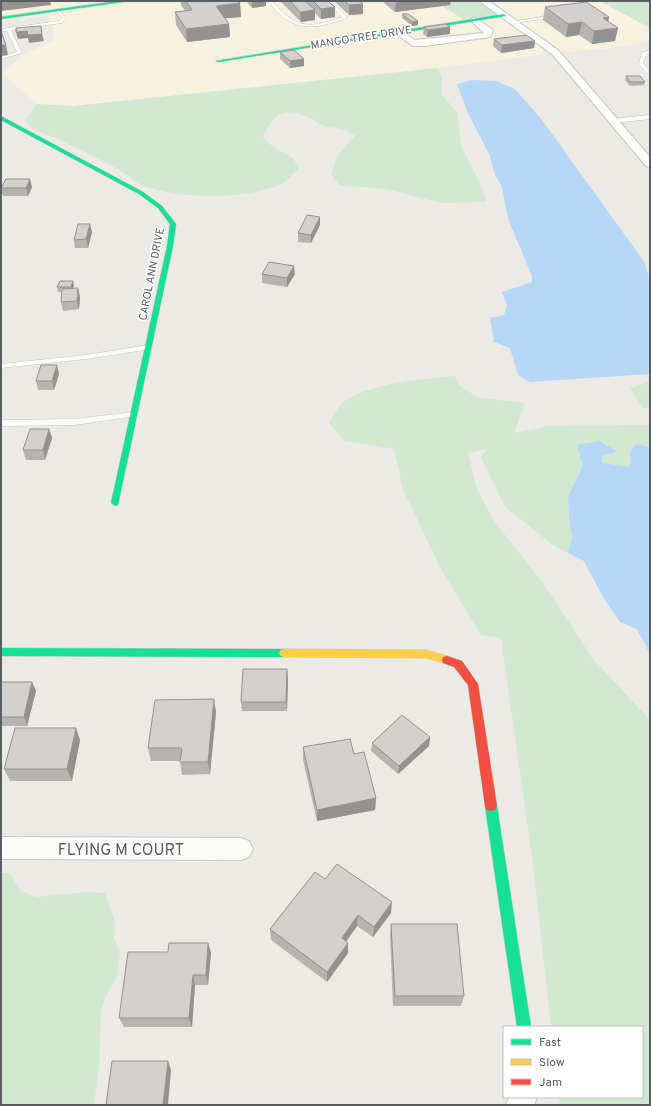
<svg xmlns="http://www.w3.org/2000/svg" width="651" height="1106" viewBox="0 0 651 1106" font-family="Overpass,sans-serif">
<rect width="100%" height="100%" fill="#ebeae5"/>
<g fill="#f6f2dd">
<path d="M1 1H74L77 5 1 17Z"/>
<path d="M138 1H354L363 4 379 1H448L451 3 443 6 497 14 476 1H600L650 28V41L605 49 580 50 574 52 542 50 544 54 438 68 73 106 37 104 2 74 23 55 54 40 53 30 48 16 1 22V20Z"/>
</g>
<g fill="#d2e8d1">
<path d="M448 1H476L498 14 463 19 442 6 451 3Z"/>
<path d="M600 1H650V28Z"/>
<path d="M438 68 442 77V95L457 112 461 146 479 181 487 202 441 203 386 189 339 185 331 174 337 156 355 136C341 126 340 130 325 126 321 125 316 122 312 119 287 107 273 111 263 137L273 147 293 158 299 168C294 173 287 181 281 184 245 200 181 199 144 186 135 183 129 175 121 171 103 161 85 153 67 143 52 134 36 135 25 121L37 104 73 106Z"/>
<path d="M455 376 458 385 477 397 525 403 514 433 549 426 650 425V447L636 444 631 451 630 467 601 463 602 455 617 452 599 441 583 467 568 496 569 518 572 538 568 553 554 546 505 507 481 457 487 449 468 453 476 487 494 521 543 583 593 659 650 720V1105H560L559 1097H642V1027H551L533 864 501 638 481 635 440 567 403 489 394 449 344 441 329 423C333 417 338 405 345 401 371 383 423 379 455 376Z"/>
<path d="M650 382V409L643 408 630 388Z"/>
<path d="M1 873H10L20 891 37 897 87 892 105 893 115 922 114 938 120 952 117 977 106 996 101 1011 99 1067 94 1105H1Z"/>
</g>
<g fill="#b7d7f7">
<path d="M472 80 496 81 515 89 542 120 645 263 650 282V374L530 382 518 375 510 348 494 342 490 318 504 315 507 305 502 292 532 282V276L508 219 502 187 495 175 490 156 467 111 457 84Z"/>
<path d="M599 441 618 452 602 455V463L630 467 631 451 636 444 650 447V654L637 629 620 622 603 597 584 561 568 553 572 538 569 518 568 496 583 466 577 445Z"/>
</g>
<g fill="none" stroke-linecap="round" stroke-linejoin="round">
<defs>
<g id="lane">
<path d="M268 1H272C297 29 308 29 342 17L327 1H331L347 17C341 21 331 23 324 25 296 30 285 22 268 1Z"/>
<path d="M58 9 66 18 62 23 11 30 22 53 1 59V57L17 52 7 31H1V29L59 21 62 18 56 10Z"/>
<path d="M554 15 556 17 514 23 512 22Z"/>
<path d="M650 50V53L646 55 643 64 650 72V76L639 64 642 53Z"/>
<path d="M650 115V119L613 123 610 121 613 119Z"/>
<path d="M148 345 152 347 151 349 86 359 1 368V364L86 355Z"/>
<path d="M134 412H137L138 414 137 416 74 425 1 426V420L74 419Z"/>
</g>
<g id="street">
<path d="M479 1H489L558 50 650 157V167L646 166 552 54Z"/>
<path d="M474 17 492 29 493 31 490 37 425 46H413L392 31 396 28 415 40 484 33 470 20Z"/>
<path d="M1 837 241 838 249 841 253 849 249 857 241 860 1 859Z"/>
<path d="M509 1097H537L534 1105H506Z"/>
</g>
<g id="fast">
<path d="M118 1H129L1 19V17Z"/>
<path d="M504 14 506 16 218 62 216 61Z"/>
<path d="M1 116 143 192 162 206 176 224 173 246 118 505 115 506 111 503 167 246 170 224 158 208 139 194 1 120Z"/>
<path d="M1 648 284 649 287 650 289 653 287 656 284 657 1 656Z"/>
<path d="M491 801 495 802 497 806 531 1027H517L485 806 487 802Z"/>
</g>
<path id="slow" d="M284 649 426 650 451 657 452 660 451 663 447 664 426 658 284 657 281 656 279 653 281 650Z"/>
<path id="jam" d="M447 656 462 661 478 684 497 806 495 810 491 811 487 810 485 806 468 685 454 667 443 663 442 660 443 657Z"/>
</defs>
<use href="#lane" stroke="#c7c7c5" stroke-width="1"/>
<use href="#street" stroke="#c7c7c5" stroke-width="2"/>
<use href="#fast" stroke="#c7c8c7" stroke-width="1"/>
<use href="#slow" stroke="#c7c8c7" stroke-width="1"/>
<use href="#jam" stroke="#c7c8c7" stroke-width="1"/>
<use href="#lane" fill="#fcfcfb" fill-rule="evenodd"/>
<use href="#street" fill="#fcfcfb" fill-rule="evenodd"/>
<use href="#fast" fill="#16e098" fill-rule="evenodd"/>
<use href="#slow" fill="#ffcf43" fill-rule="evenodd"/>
<use href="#jam" fill="#f24e42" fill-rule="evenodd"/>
</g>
<g fill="#b5b4b1">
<path d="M181 1H239L240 3 241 17 225 18 229 24 230 37 187 42 176 25 175 12 185 11 181 5Z"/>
<path d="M246 1H266V6L252 8Z"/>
<path d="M280 1H328L335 7V17L321 19 315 13V20L301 22Z"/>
<path d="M334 1H360L363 4V14L349 15Z"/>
<path d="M385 1H451L450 5 395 12 384 3Z"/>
<path d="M545 7 609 17 608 21 618 28 615 41 592 44 579 35 566 37 543 20Z"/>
<path d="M402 14 418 21V25L412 26 402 18Z"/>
<path d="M424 27 450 34 427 37 423 34Z"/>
<path d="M494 39 535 41 534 48 501 53 493 46Z"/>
<path d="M280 52 304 66 290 68 280 59Z"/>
<path d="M626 76 645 82 644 85 630 86 625 80Z"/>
<path d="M32 187 28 196H3L1 188Z"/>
<path d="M320 217V225L311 243 298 242V233Z"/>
<path d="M90 224 92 232 88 248H75L74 240Z"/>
<path d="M262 274H295L287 287 262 283Z"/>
<path d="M74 285 73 289 78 288 80 297 79 309 63 311 61 302 62 292H58L57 287Z"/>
<path d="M59 374 54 390H38L36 381Z"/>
<path d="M49 429 52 438 45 460H26L23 450Z"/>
<path d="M288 678 287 711H242L241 702Z"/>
<path d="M1 682H32L36 691 27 726H1Z"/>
<path d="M216 712 210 774 182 775 180 761H151L148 748Z"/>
<path d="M430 737 429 746 398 774 371 751 372 743Z"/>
<path d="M80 740 72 781H10L4 769Z"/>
<path d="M303 747 354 754 376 798 375 810 317 821 303 760Z"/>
<path d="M325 879 391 913 373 937 357 926 346 942 348 953 327 982 271 940 270 929Z"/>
<path d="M391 924 464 996 461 1006H393L390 935Z"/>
<path d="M208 943 211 953 208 985H195L192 1027H124L119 1018 168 952Z"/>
</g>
<g fill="#939290">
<path d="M1 1H50L51 5 1 11Z"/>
<path d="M252 1H266V6L252 8Z"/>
<path d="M403 1H451L450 5 395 12 396 2Z"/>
<path d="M240 3 241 17 217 19 216 6Z"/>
<path d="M363 4V14L349 15V5Z"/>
<path d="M335 7V17L321 19V9Z"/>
<path d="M315 10V20L301 22 300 12Z"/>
<path d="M609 17 607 29 618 28 615 41 592 44 594 31 603 18Z"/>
<path d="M418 21V25L412 26V22Z"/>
<path d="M582 22 579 35 566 37 568 24Z"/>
<path d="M229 24 230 37 187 42 186 29Z"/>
<path d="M450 27V34L427 37 428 30Z"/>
<path d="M27 31 42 34 44 41 29 43 28 38 18 39 16 32Z"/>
<path d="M535 41 534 48 501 53 502 45Z"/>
<path d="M1 45H6L8 55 1 56Z"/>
<path d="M304 59V66L290 68V61Z"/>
<path d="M30 179 32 187 28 196 26 188Z"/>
<path d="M320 217V225L311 243V235Z"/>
<path d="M90 224 92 232 88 248 86 239Z"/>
<path d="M294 266 295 274 287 287V278Z"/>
<path d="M73 281 74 285 72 292 71 287Z"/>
<path d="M78 288 80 297 79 309 77 301Z"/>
<path d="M57 365 59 374 54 390 52 381Z"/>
<path d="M49 429 52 438 45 460 43 450Z"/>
<path d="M287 669 288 678 287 711 286 702Z"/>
<path d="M32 682 36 691 27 726 24 717Z"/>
<path d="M214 699 216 712 210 774 208 762Z"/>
<path d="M76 728 80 740 72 781 67 769Z"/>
<path d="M430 737 429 746 398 774 399 766Z"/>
<path d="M376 798 375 810 317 821V810Z"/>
<path d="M392 902 391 913 373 937 374 927Z"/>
<path d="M358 915 357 926 341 948 342 938Z"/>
<path d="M208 943 211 953 208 985 206 975Z"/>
<path d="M348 943V953L327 982V972Z"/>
<path d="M193 975 195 985 192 1027 189 1018Z"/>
<path d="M168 1061 171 1070 168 1105H163Z"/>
</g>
<g fill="#d2d1ce" stroke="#939290">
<path d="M186 1H239L240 3 216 6 229 24 186 29 175 12 192 10Z"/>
<path d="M290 1H305L315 10 300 12Z"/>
<path d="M313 1H328L335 7 321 9Z"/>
<path d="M345 1H360L363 4 349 5Z"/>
<path d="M586 2 609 17 603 18 618 28 594 31 582 22 568 24 545 7Z"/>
<path d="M402 14H408L418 21 412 22Z"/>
<path d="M446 24 450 27 428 30 424 27Z"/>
<path d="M41 26 42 34 28 35 27 31 16 32V28Z"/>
<path d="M1 31 6 45H1Z"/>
<path d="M526 35 535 41 502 45 494 39Z"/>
<path d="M294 50 304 59 290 61 280 52Z"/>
<path d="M626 76H640L645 82H630Z"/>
<path d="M6 179H30L26 188H1Z"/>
<path d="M307 215 320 217 311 235 298 233Z"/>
<path d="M78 224H90L86 239 74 240Z"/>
<path d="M269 262 294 266 287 278 262 274Z"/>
<path d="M60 281H73L71 287H57Z"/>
<path d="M78 288 77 301 61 302 62 289Z"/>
<path d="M41 365H57L52 381H36Z"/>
<path d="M30 429H49L43 450H23Z"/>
<path d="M243 669H287L286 702H241Z"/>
<path d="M1 682H32L24 717H1Z"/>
<path d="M214 699 208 762H180L182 748H148L155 700Z"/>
<path d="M402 715 430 737 399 766 372 743Z"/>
<path d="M15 728H76L67 769H4Z"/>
<path d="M350 739 354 754 364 752 376 798 317 810 303 747Z"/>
<path d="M337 864 392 902 374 927 358 915 342 938 348 943 327 972 270 929 315 872 325 879Z"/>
<path d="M391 924H457L464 996H395Z"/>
<path d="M169 943H208L206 975H193L189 1018H119L128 952H168Z"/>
<path d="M112 1061H168L163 1105H106Z"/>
</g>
<g text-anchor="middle" stroke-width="3" stroke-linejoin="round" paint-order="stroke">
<g font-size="11" fill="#5a5e63" stroke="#fff">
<text transform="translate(361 37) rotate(-9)" y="4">MANGO TREE DRIVE</text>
<text transform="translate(151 274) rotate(-79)" y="4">CAROL ANN DRIVE</text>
</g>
<g font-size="16" fill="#5a5e63" stroke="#fff">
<text x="121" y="855">FLYING M COURT</text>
</g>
</g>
<rect width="651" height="1106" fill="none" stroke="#5a5e63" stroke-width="4"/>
<rect x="503" y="1026" width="140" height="72" fill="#ffffff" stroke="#bdbfc1"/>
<rect x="511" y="1039" width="20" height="6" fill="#16e098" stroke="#bdbfc1"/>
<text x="539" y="1046" font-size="12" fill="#5a5e63">Fast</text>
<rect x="511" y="1059" width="20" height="6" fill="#ffcf43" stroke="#bdbfc1"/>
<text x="539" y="1066" font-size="12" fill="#5a5e63">Slow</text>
<rect x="511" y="1079" width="20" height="6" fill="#f24e42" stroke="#bdbfc1"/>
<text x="539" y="1086" font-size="12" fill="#5a5e63">Jam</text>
</svg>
